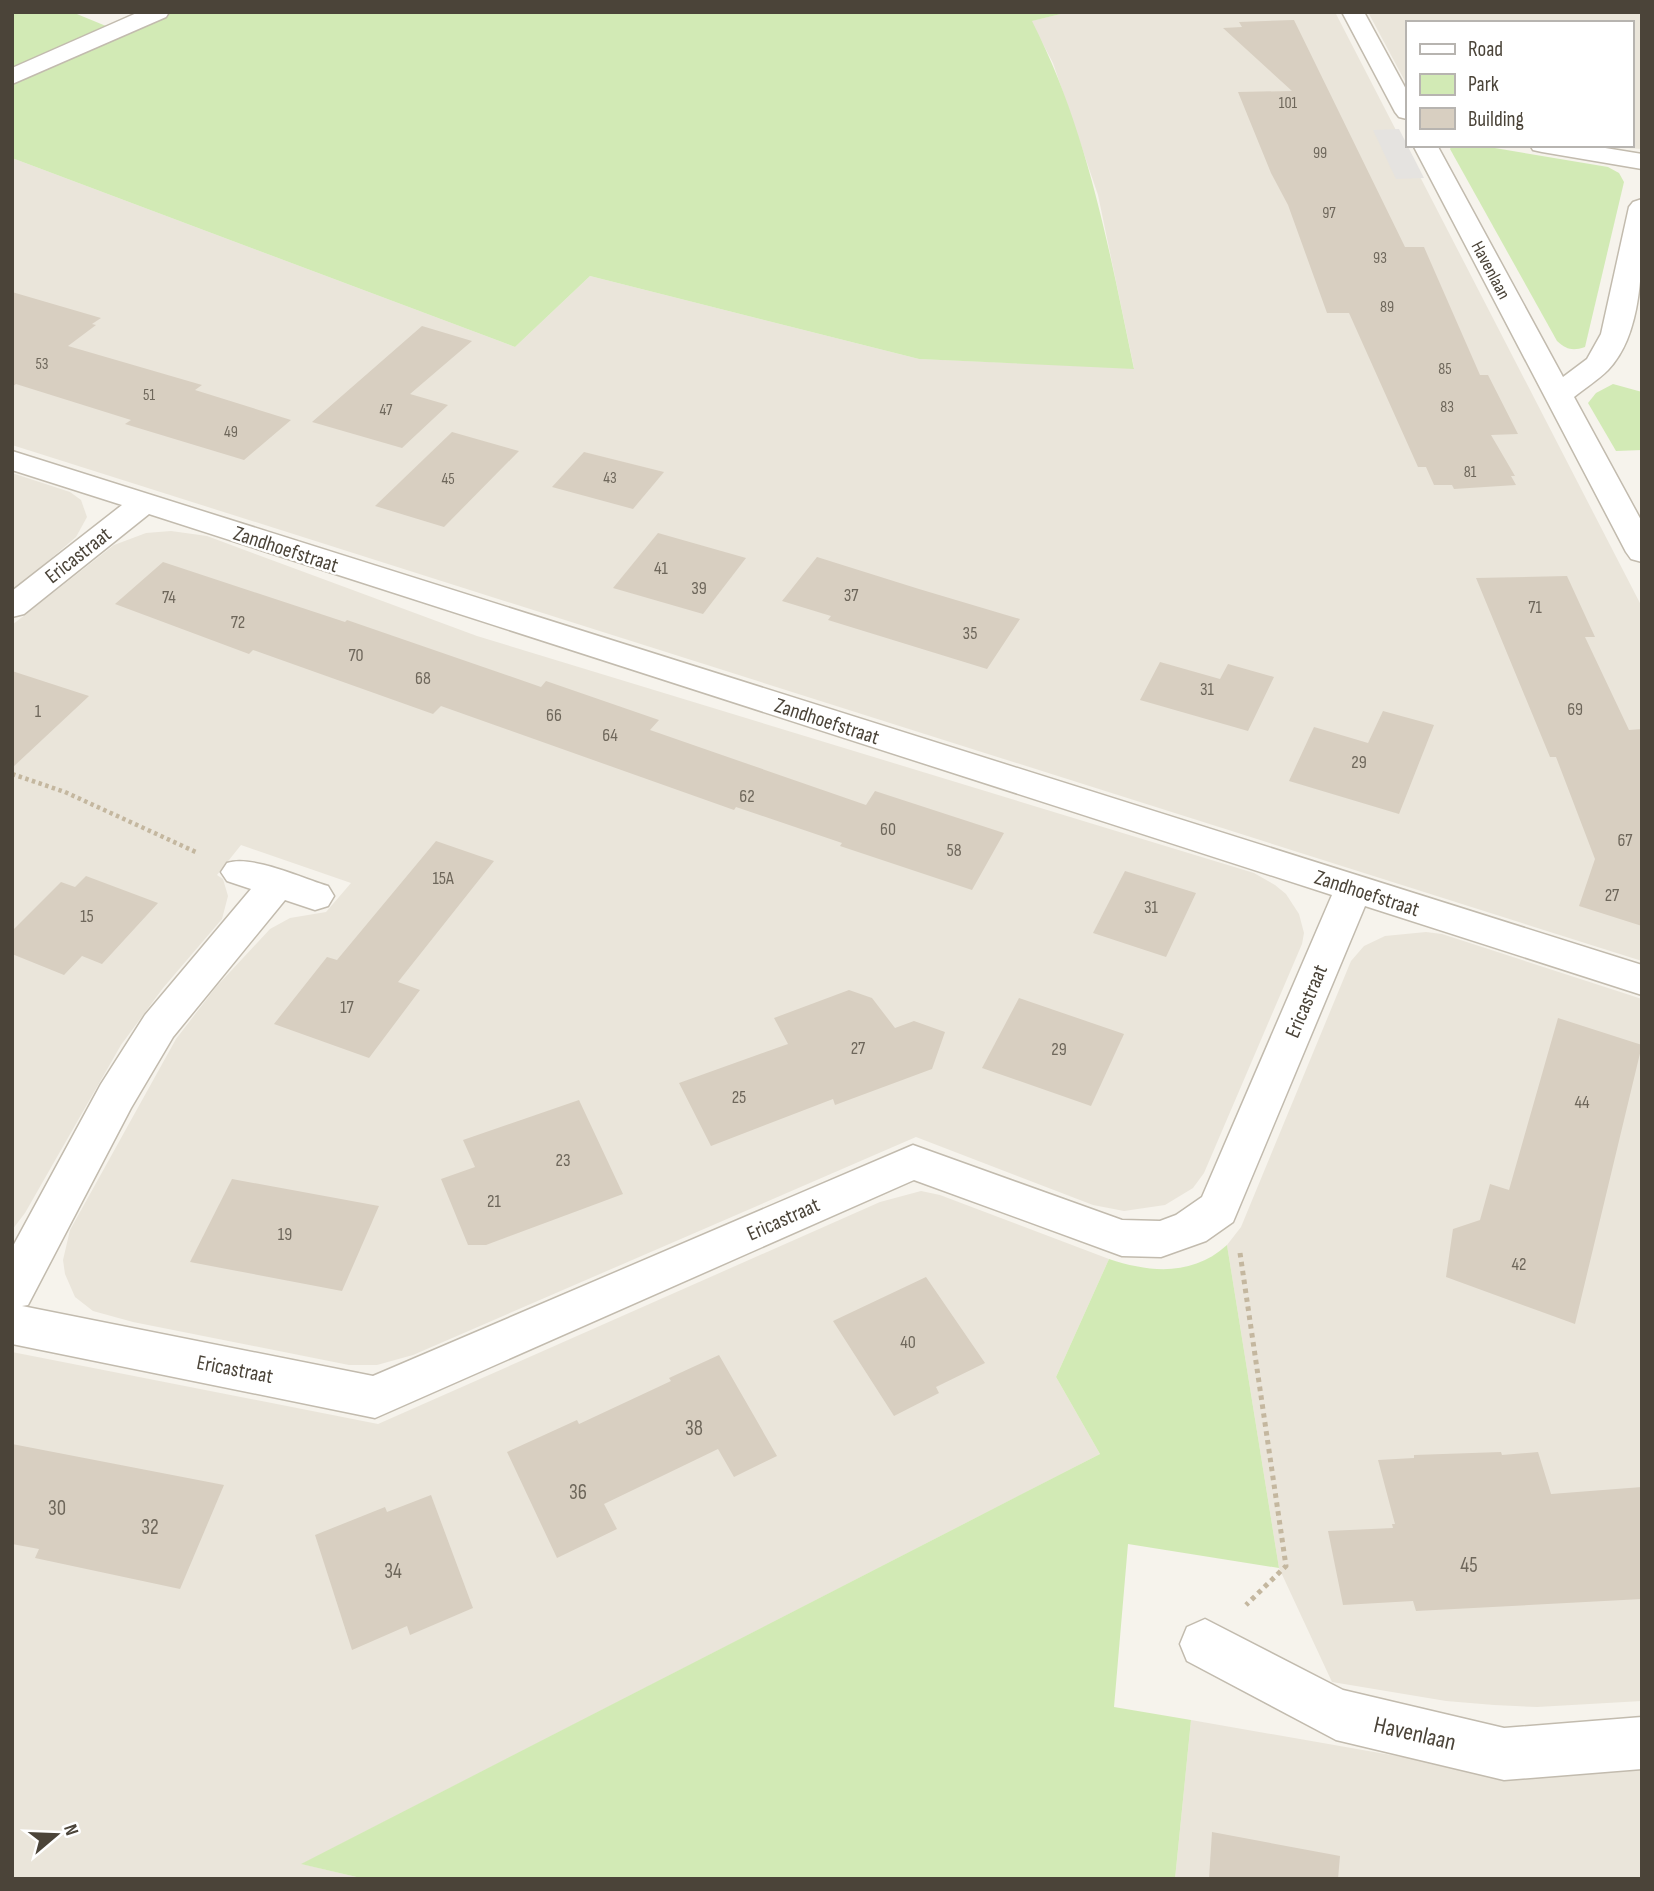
<svg xmlns="http://www.w3.org/2000/svg" width="1654" height="1891" viewBox="0 0 1654 1891" font-family="'Sofia Sans Condensed',sans-serif">
<rect width="100%" height="100%" fill="#f6f3ec"/>
<g fill="#eae5da">
<path d="M1069 12H1335L1642 607V961L12 445V158L515 347 590 276 919 359 1134 368 1098 195 1053 63 1031 21Z"/>
<path d="M1368 12H1642V149L1587 145H1631V23H1407V85Z"/>
<path d="M12 473 70 492 81 500 87 517 76 537 12 592Z"/>
<path d="M171 531 207 536 477 636 1254 873 1275 885 1286 894 1299 914 1304 933 1302 944 1204 1173 1193 1188 1165 1205 1124 1211 1093 1205 916 1137 413 1355 377 1365H349L133 1322 93 1311 75 1297 65 1274 63 1260 70 1230 176 1039 216 987 270 929 290 918 326 912 351 883 241 845 217 875 223 879 228 896 222 919 163 988 121 1045 25 1213 12 1230V625L114 545 146 533Z"/>
<path d="M1426 932 1442 934 1642 999V1701L1537 1707 1494 1705 1446 1701 1332 1682 1279 1568 1227 1245 1241 1227 1351 961 1364 946 1385 936Z"/>
<path d="M921 1191 940 1195 1109 1259 1056 1377 1100 1454 302 1864 365 1879H12V1352L378 1424 880 1202Z"/>
<path d="M1191 1720 1471 1769 1642 1767V1879H1175Z"/>
</g>
<g fill="#d2eab5">
<path d="M12 12H72L106 26 12 68Z"/>
<path d="M170 12H1069L1032 21C1088 131 1109 249 1134 369L919 359 590 276 515 347 12 158V84Z"/>
<path d="M1452 145H1477L1608 167 1619 173 1624 182 1585 347C1573 351 1567 350 1557 341L1450 149Z"/>
<path d="M1613 384 1642 392V450L1616 451 1588 403 1596 393Z"/>
<path d="M1227 1245 1279 1568 1128 1544 1114 1707 1191 1720 1175 1879H365L301 1864 1100 1454 1056 1377 1109 1259C1151 1273 1193 1276 1227 1245Z"/>
</g>
<path fill="#e5e3e0" d="M1399 129 1424 178 1396 179 1373 130Z"/>
<g fill="#d8cfc1">
<path d="M1294 20 1405 247H1424L1480 375H1488L1518 434 1491 435 1515 476H1511L1516 485 1454 489 1452 485H1434L1426 467H1418L1349 313H1327L1288 205 1271 173 1238 92 1292 91 1223 28 1242 27 1239 22Z"/>
<path d="M12 292 101 318 92 324 96 325 68 346 202 385 195 390 291 420 244 460 125 424 131 420 16 384 12 387Z"/>
<path d="M422 326 472 341 410 394 448 405 402 448 312 422Z"/>
<path d="M452 432 519 451 444 527 375 506Z"/>
<path d="M584 452 664 472 633 509 552 487Z"/>
<path d="M658 533 746 558 703 614 613 588Z"/>
<path d="M817 557 919 589 1020 619 987 669 828 620 831 616 782 601Z"/>
<path d="M163 562 345 622 347 620 541 687 546 681 659 720 650 730 866 805 875 791 1004 833 972 890 840 846 842 843 736 807 734 810 441 706 433 714 253 650 249 654 115 604Z"/>
<path d="M1567 576 1595 637H1585L1629 730 1642 729V926L1579 906 1595 859 1556 757H1550L1476 578Z"/>
<path d="M1160 662 1220 679 1228 664 1274 677 1248 731 1140 700Z"/>
<path d="M12 671 89 696 12 768Z"/>
<path d="M1383 711 1434 725 1399 814 1289 781 1314 727 1368 743Z"/>
<path d="M436 841 494 861 398 982 420 990 369 1058 274 1024 327 957 337 960Z"/>
<path d="M1125 871 1196 893 1166 957 1093 933Z"/>
<path d="M86 876 158 903 102 964 82 956 64 975 12 954V931L61 882 75 887Z"/>
<path d="M849 990 872 998 895 1028 914 1021 945 1032 932 1069 835 1105 833 1099 711 1146 679 1083 788 1044 774 1018Z"/>
<path d="M1019 998 1124 1034 1091 1106 982 1068Z"/>
<path d="M1558 1018 1642 1045 1575 1324 1446 1277 1453 1229 1480 1220 1490 1184 1509 1190Z"/>
<path d="M579 1100 623 1194 486 1245H468L441 1179 475 1167 463 1140Z"/>
<path d="M232 1179 379 1206 342 1291 190 1262Z"/>
<path d="M926 1277 985 1363 936 1387 939 1393 894 1416 833 1321Z"/>
<path d="M719 1355 777 1456 734 1477 718 1449 604 1504 617 1529 557 1558 507 1452 577 1420 579 1424 671 1381 669 1378Z"/>
<path d="M12 1444 224 1485 180 1589 35 1558 39 1549 12 1544Z"/>
<path d="M1501 1452 1502 1455 1538 1452 1551 1494 1642 1487V1599L1416 1611 1413 1601 1343 1605 1328 1531 1393 1528 1392 1524H1395L1378 1460 1414 1458V1455Z"/>
<path d="M431 1495 473 1608 410 1635 407 1626 352 1650 315 1535 385 1507 387 1512Z"/>
<path d="M1212 1832 1340 1856 1338 1879H1209Z"/>
</g>
<g fill="none" stroke-linecap="round" stroke-linejoin="round">
<defs>
<g id="minor">
<path d="M139 12H169L166 17 12 84V68Z"/>
<path d="M1342 12H1364L1407 91V119L1399 117 1395 112Z"/>
<path d="M1413 145H1437L1563 377 1587 359 1601 334 1629 207 1633 202 1642 199C1642 250 1646 331 1608 370 1598 380 1585 388 1574 397L1642 522V562L1631 559 1626 552Z"/>
<path d="M1530 145H1587L1642 154V169L1542 152 1533 150Z"/>
<path d="M12 451 1642 965V995L1365 906 1233 1222 1206 1241 1161 1257 1122 1256 914 1180 375 1418 12 1344V1248L101 1084 145 1015 251 889 227 881 221 872 227 863C253 855 301 878 328 886L334 896 328 906 315 910 285 900 173 1037 131 1108 28 1305 22 1306 373 1376 913 1145 1122 1220 1160 1221 1176 1215 1202 1197 1332 895 149 514 24 614 12 617V591L122 505 12 470Z"/>
<path d="M1205 1619 1343 1690 1504 1728 1642 1717V1769L1504 1780 1336 1740 1187 1661 1180 1644 1187 1627Z"/>
</g>
</defs>
<use href="#minor" stroke="#c2bbae" stroke-width="3"/>
<path stroke="#c4b79f" stroke-width="4.5" stroke-dasharray="3.5 3.5" stroke-linecap="butt" d="M12 774 65 792 198 853"/>
<path stroke="#c4b79f" stroke-width="5" stroke-dasharray="4.5 4.5" stroke-linecap="butt" d="M1240 1253 1286 1566 1246 1605"/>
<use href="#minor" fill="#fff" fill-rule="evenodd"/>
</g>
<g text-anchor="middle" stroke-width="5" stroke-linejoin="round" paint-order="stroke">
<g font-size="16" fill="#6e675b">
<text x="1288" y="108">101</text>
<text x="1320" y="158">99</text>
<text x="1329" y="218">97</text>
<text x="1380" y="263">93</text>
<text x="1387" y="312">89</text>
<text x="42" y="369">53</text>
<text x="1445" y="374">85</text>
<text x="149" y="400">51</text>
<text x="1447" y="412">83</text>
<text x="386" y="415">47</text>
<text x="231" y="437">49</text>
<text x="1470" y="477">81</text>
<text x="610" y="483">43</text>
<text x="448" y="484">45</text>
</g>
<g font-size="18" fill="#4b4439" stroke="#fff">
<text transform="translate(1491 270) rotate(62)" y="6">Havenlaan</text>
</g>
<g font-size="18" fill="#6e675b">
<text x="661" y="574">41</text>
<text x="699" y="594">39</text>
<text x="851" y="601">37</text>
<text x="169" y="603">74</text>
<text x="1535" y="613">71</text>
<text x="238" y="628">72</text>
<text x="970" y="639">35</text>
<text x="356" y="661">70</text>
<text x="423" y="684">68</text>
<text x="1207" y="695">31</text>
<text x="1575" y="715">69</text>
<text x="38" y="717">1</text>
<text x="554" y="721">66</text>
<text x="610" y="741">64</text>
<text x="1359" y="768">29</text>
<text x="747" y="802">62</text>
<text x="888" y="835">60</text>
<text x="1625" y="846">67</text>
<text x="954" y="856">58</text>
<text x="443" y="884">15A</text>
<text x="1612" y="901">27</text>
<text x="1151" y="913">31</text>
<text x="87" y="922">15</text>
<text x="347" y="1013">17</text>
<text x="858" y="1054">27</text>
<text x="1059" y="1055">29</text>
<text x="739" y="1103">25</text>
<text x="1582" y="1108">44</text>
<text x="563" y="1166">23</text>
<text x="494" y="1207">21</text>
<text x="285" y="1240">19</text>
<text x="1519" y="1270">42</text>
<text x="908" y="1348">40</text>
</g>
<g font-size="21" fill="#4b4439" stroke="#fff">
<text transform="translate(286 549) rotate(18)" y="7">Zandhoefstraat</text>
<text transform="translate(78 555) rotate(-38)" y="7">Ericastraat</text>
<text transform="translate(827 721) rotate(18)" y="7">Zandhoefstraat</text>
<text transform="translate(1367 893) rotate(18)" y="7">Zandhoefstraat</text>
<text transform="translate(1306 1001) rotate(-67)" y="7">Ericastraat</text>
<text transform="translate(783 1219) rotate(-24)" y="7">Ericastraat</text>
<text transform="translate(235 1369) rotate(11)" y="7">Ericastraat</text>
</g>
<g font-size="21" fill="#6e675b">
<text x="694" y="1435">38</text>
<text x="578" y="1499">36</text>
<text x="57" y="1515">30</text>
<text x="150" y="1534">32</text>
<text x="1469" y="1572">45</text>
<text x="393" y="1578">34</text>
</g>
<g font-size="24" fill="#4b4439" stroke="#fff">
<text transform="translate(1415 1733) rotate(13)" y="8">Havenlaan</text>
</g>
</g>
<rect width="1654" height="1891" fill="none" stroke="#4b4439" stroke-width="28"/>
<rect x="1406" y="21" width="228" height="126" fill="#ffffff" stroke="#b7b4b0" stroke-width="2"/>
<rect x="1420" y="44" width="35" height="10" fill="#ffffff" stroke="#b7b4b0" stroke-width="2"/>
<text x="1468" y="56" font-size="21" fill="#4b4439">Road</text>
<rect x="1420" y="74" width="35" height="21" fill="#d2eab5" stroke="#b7b4b0" stroke-width="2"/>
<text x="1468" y="91" font-size="21" fill="#4b4439">Park</text>
<rect x="1420" y="108" width="35" height="21" fill="#d8cfc1" stroke="#b7b4b0" stroke-width="2"/>
<text x="1468" y="126" font-size="21" fill="#4b4439">Building</text>
<g transform="translate(56 1835) rotate(71)" stroke="#ffffff" stroke-width="5" paint-order="stroke">
<path d="M0-5L12 26L0 18L-12 26Z" fill="#4b4439"/>
<text y="-10" font-size="19" font-weight="bold" text-anchor="middle" fill="#4b4439">N</text>
</g>
</svg>
